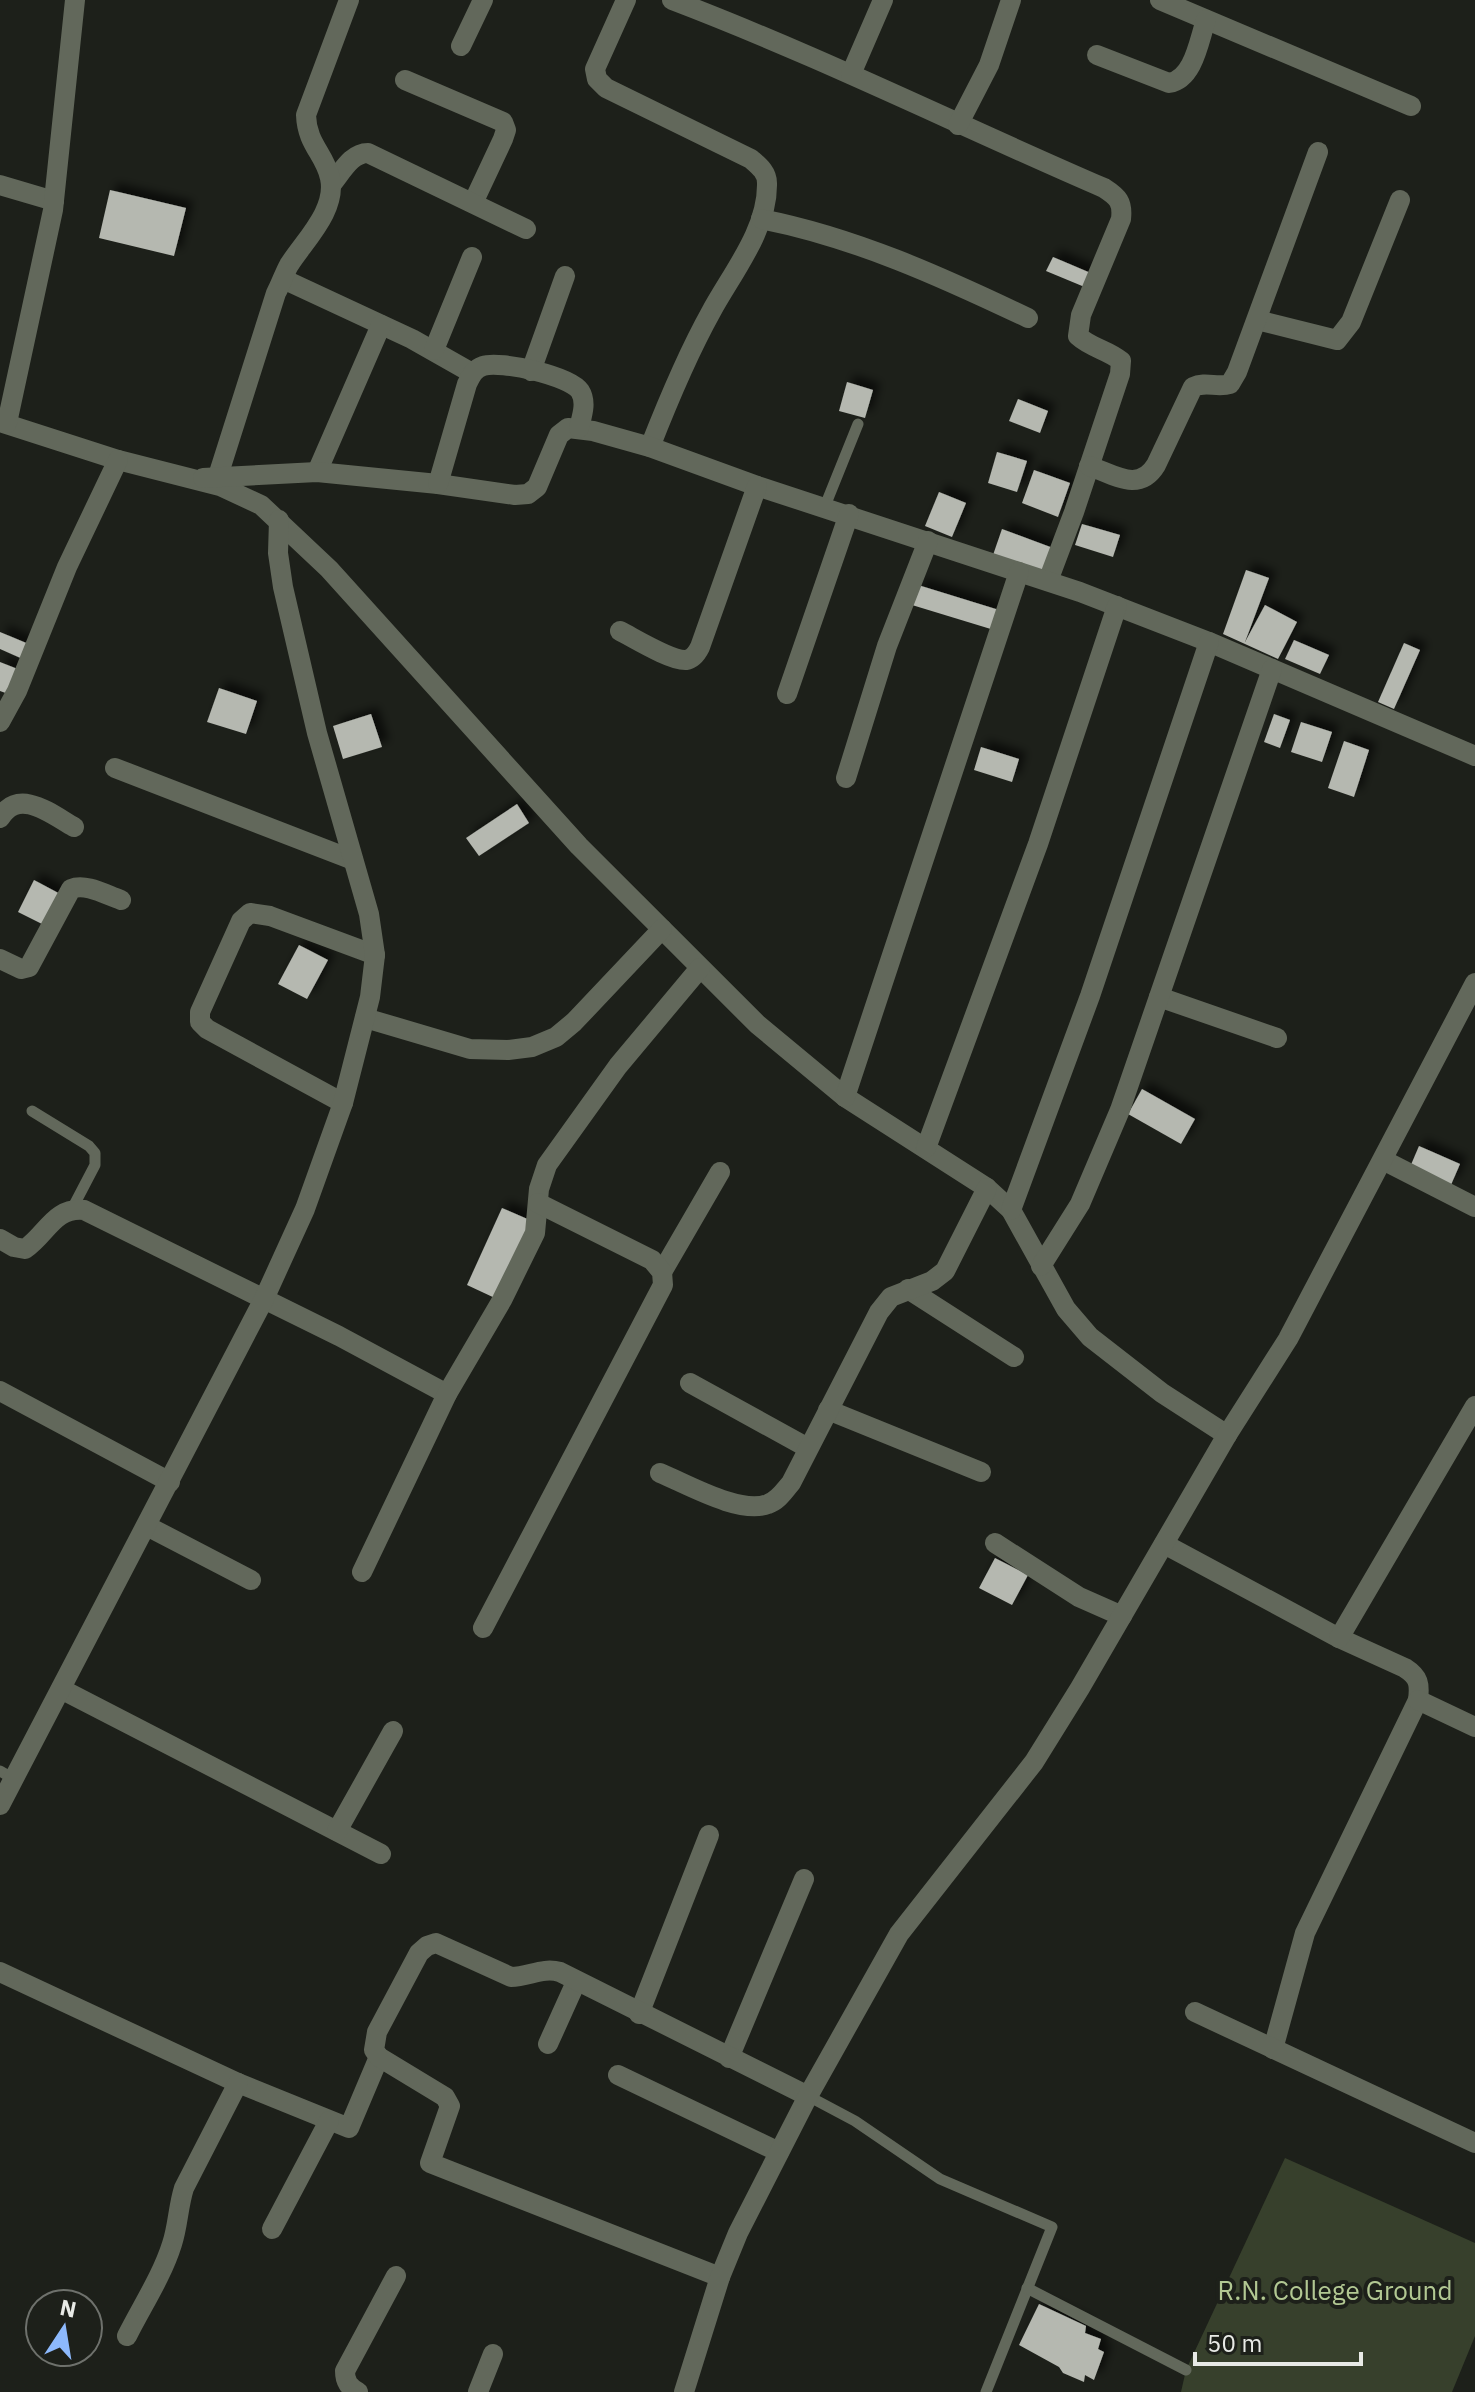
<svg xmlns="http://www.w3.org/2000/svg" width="1475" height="2392" viewBox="0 0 1475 2392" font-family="'IBM Plex Sans',sans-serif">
<defs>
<filter id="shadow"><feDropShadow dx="7" dy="-7" stdDeviation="4" flood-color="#0009"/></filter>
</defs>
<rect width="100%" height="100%" fill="#1d201a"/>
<path fill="#37402c" d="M1285 2158 1475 2243V2336L1452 2392H1181L1186 2370Z"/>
<g fill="#b5b8b0" filter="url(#shadow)">
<path d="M110 190 186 208 174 256 99 238Z"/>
<path d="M1053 257 1093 274 1087 288 1046 271Z"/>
<path d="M847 382 873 390 865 418 839 411Z"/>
<path d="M1018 399 1048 411 1040 433 1009 421Z"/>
<path d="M997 452 1027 461 1017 492 988 483Z"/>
<path d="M1034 470 1070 483 1058 517 1022 503Z"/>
<path d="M939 492 966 503 952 537 925 526Z"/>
<path d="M1082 524 1120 535 1113 557 1075 545Z"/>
<path d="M1002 529 1053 548 1043 574 993 555Z"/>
<path d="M1246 570 1269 578 1245 642 1265 605 1297 622 1278 659 1223 634Z"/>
<path d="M918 585 999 610 994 630 912 605Z"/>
<path d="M0 632 31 645 25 660 0 649Z"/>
<path d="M1294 640 1329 655 1320 674 1285 659Z"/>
<path d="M1404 643 1420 650 1394 709 1378 702Z"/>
<path d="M0 662 20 670 11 695 0 691Z"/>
<path d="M219 688 257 701 246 734 207 722Z"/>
<path d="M371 714 382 747 343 759 333 726Z"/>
<path d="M1274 714 1290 720 1280 748 1264 742Z"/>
<path d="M1301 722 1332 732 1322 762 1291 752Z"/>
<path d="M1344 741 1369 750 1354 797 1328 788Z"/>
<path d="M981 747 1019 759 1012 782 974 770Z"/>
<path d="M517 804 529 823 479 856 466 838Z"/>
<path d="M34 880 62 895 46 926 18 912Z"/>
<path d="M299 945 328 960 307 999 278 984Z"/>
<path d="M1142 1089 1195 1119 1181 1144 1128 1114Z"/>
<path d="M1419 1146 1460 1164 1451 1185 1410 1167Z"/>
<path d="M502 1208 532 1221 497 1299 467 1285Z"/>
<path d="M995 1558 1028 1575 1012 1605 979 1588Z"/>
<path d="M1039 2304 1086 2326 1085 2333 1101 2339 1098 2349 1104 2352 1094 2380 1085 2375 1084 2382 1063 2373 1059 2367 1019 2345Z"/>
</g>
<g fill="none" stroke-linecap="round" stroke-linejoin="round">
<g stroke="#62685b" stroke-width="11">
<path d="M825 506 858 424"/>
<path d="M32 1111 89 1146 95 1153V1165L72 1209"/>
<path d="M0 1771 14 1779"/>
<path d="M808 2096 855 2121 940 2179 1052 2227 986 2392"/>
<path d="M1027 2288 1186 2370"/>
</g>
<g stroke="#62685b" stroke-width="20">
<path d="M626 0 595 69 597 79 606 88 751 159C759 166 767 172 767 183 768 230 732 273 711 312 687 355 668 401 650 447"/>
<path d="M672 0C819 56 960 126 1104 188 1118 197 1123 202 1121 219L1081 315 1078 336C1091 348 1108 350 1121 361L1120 374 1074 512 1048 581"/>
<path d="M1160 0 1411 106"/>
<path d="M461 46 483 0"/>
<path d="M1097 55 1169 83C1194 79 1199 40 1206 20"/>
<path d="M851 74 883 0"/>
<path d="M405 80 503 122 506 130 503 139 473 203"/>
<path d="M958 125 989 65 1011 0"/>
<path d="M0 185 54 201"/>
<path d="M331 185C342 172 351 153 368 153L526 229"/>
<path d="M761 219C854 237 942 277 1028 318"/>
<path d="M283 279 412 339 472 373"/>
<path d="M1257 320 1337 340 1351 322 1400 200"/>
<path d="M434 350 472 257"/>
<path d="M531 371 565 276"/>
<path d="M0 422 118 460 220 486 261 505 329 569 579 846 757 1024 845 1097 987 1188 1011 1210 1066 1309 1090 1337 1162 1393 1227 1435"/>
<path d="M7 423 53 210 75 0"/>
<path d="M1089 466C1115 475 1139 493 1156 465L1193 387C1206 381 1217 388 1230 384L1237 372 1318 152"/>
<path d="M317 472 381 325"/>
<path d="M218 476 276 293C281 284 284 274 289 265 305 240 337 210 330 178 325 154 307 145 306 115L349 0"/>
<path d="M203 478 317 472 438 484 515 495 528 494 537 487 559 435 568 428 593 431 650 447 757 486 1080 592 1209 642 1475 756"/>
<path d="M438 484 467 384C471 376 474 369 483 366 500 360 570 376 580 391 587 402 582 416 579 428"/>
<path d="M620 631C634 638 671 661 686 660 693 659 697 653 700 647L757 486"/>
<path d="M787 694 849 514"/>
<path d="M0 722 17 691 67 567 118 460"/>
<path d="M115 768 353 860"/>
<path d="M846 778 887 646 928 541"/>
<path d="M0 818C19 787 51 814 74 827"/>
<path d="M0 959 21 969 29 967 71 889C86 883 106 895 121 900"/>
<path d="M1159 997 1277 1038"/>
<path d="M365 1018 470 1049 508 1050 532 1047 556 1037 574 1022 662 929"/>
<path d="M845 1097 1019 572"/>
<path d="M343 1103 207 1029 200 1022V1012L241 921 250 913 270 916 375 955"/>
<path d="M926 1148 1038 844 1117 606"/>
<path d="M1383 1160 1475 1207"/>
<path d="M1011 1210 1090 996 1209 642"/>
<path d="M0 1239 14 1247 25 1249C47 1234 54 1207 84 1210L339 1336 447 1394"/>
<path d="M1041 1266 1080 1204 1120 1110 1272 669"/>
<path d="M662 1272 720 1172"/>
<path d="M908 1289 1014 1357"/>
<path d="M690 1383 808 1448"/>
<path d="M0 1391 170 1482"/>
<path d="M828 1410 981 1472"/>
<path d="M660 1473C687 1484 740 1515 768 1504 779 1500 784 1491 791 1483L879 1312 891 1297 932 1281 945 1271 987 1188"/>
<path d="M147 1526 251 1580"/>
<path d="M995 1543 1079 1597 1122 1616"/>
<path d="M1164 1544 1339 1638 1405 1668C1419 1677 1420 1684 1418 1700L1305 1933 1273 2049"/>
<path d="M362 1572 447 1394 502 1300 535 1233 539 1189 547 1165 618 1066 700 968"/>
<path d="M483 1628 663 1285 662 1272 652 1260 538 1203"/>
<path d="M1339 1638 1475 1406"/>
<path d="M61 1689 381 1854"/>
<path d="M1418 1700 1475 1727"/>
<path d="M0 1805 264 1299 305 1209 343 1103 370 997 375 955 369 914 317 733 283 587 278 553 279 520"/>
<path d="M337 1831 393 1731"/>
<path d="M0 1972 238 2083 349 2128 379 2057"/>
<path d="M1195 2012 1475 2143"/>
<path d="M639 2014 709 1835"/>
<path d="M548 2044 576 1982"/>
<path d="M729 2058 804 1879"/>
<path d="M618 2075 779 2152"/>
<path d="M272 2229 329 2121"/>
<path d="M720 2277 430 2163 450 2106 445 2097 379 2057 374 2050 377 2032 419 1953 427 1946 436 1943 511 1977C529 1977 542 1967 560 1972L808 2096"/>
<path d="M127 2336C142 2306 162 2276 172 2244 178 2226 178 2207 184 2188L238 2083"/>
<path d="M358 2392C349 2387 345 2382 345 2371L396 2276"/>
<path d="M478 2392 493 2354"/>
<path d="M684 2392 720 2277 738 2233 808 2096 899 1934 1034 1762 1080 1688 1227 1435 1288 1339 1475 983"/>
</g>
</g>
<g text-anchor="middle" stroke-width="8" stroke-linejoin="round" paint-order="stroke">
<g font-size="26" fill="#b2c893" stroke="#1d201a">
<text x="1335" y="2300">R.N. College Ground</text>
</g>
</g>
<g transform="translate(64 2328) rotate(12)"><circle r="38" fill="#1d201a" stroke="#6e716c" stroke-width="2"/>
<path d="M0-6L14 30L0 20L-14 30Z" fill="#8db9fc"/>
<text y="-12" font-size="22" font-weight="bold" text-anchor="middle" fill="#e8eae6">N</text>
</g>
<path d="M1195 2352v12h166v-12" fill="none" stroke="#e8eae6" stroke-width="4"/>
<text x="1207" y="2352" font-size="24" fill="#e8eae6" stroke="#1d201a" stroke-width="6" paint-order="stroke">50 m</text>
</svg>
